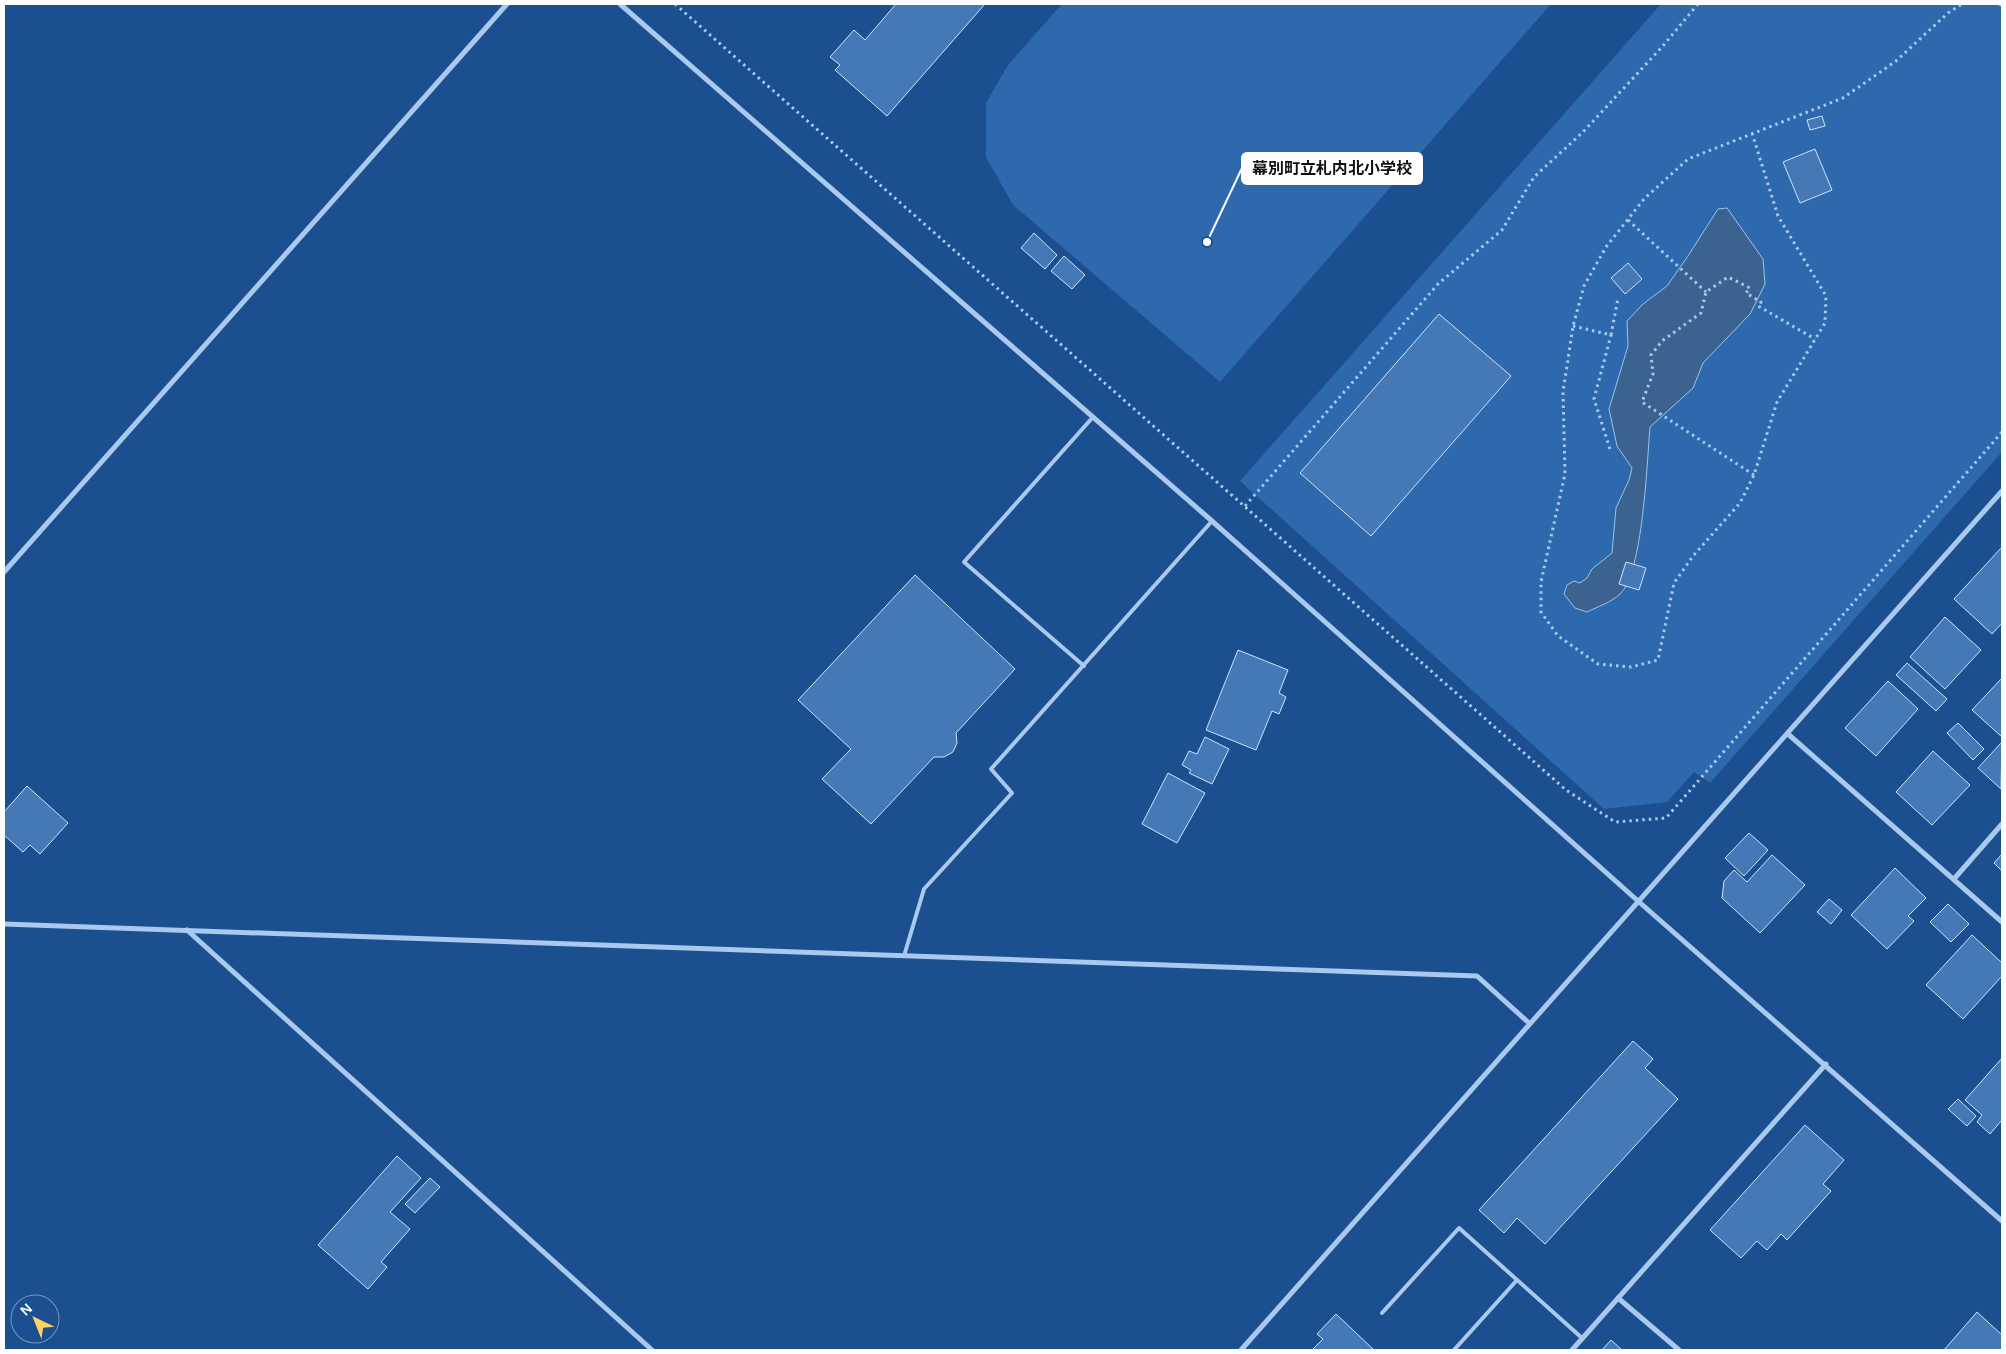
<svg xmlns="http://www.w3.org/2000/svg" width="2006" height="1354" viewBox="0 0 2006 1354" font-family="Arial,'Noto Sans JP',sans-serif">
<rect width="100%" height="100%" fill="#1b4f8f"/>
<g fill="#2e69ad">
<path d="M1062 4H1551L1220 382 1013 205 986 157V103L1008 65Z"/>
<path d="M1661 4H2002V452L1710 783 1694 772 1667 802 1604 809 1240 481Z"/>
</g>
<path fill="#3c6290" stroke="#9cc4f0" d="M1727 208 1763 259 1765 284 1750 314 1703 363 1693 388 1650 427C1647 461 1643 573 1620 594 1612 602 1597 607 1587 612L1575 608 1564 594 1567 585 1574 581 1580 583 1587 578 1592 569 1612 553 1616 508 1629 480 1632 468 1617 446 1609 409 1628 346 1627 321 1643 304 1667 286 1688 256 1718 209Z"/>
<g fill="#4478b7" stroke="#cfe3fa">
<path d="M896 4H985L887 116 835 70 840 65 830 57 854 30 865 40Z"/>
<path d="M1822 116 1825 126 1810 130 1807 120Z"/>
<path d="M1815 149 1832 190 1800 203 1783 162Z"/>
<path d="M1034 233 1057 255 1045 269 1021 248Z"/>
<path d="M1064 256 1085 275 1072 289 1051 271Z"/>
<path d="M1628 263 1642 279 1625 294 1611 278Z"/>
<path d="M1439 314 1511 376 1371 536 1300 473Z"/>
<path d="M2002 547V623L1992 634 1954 599Z"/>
<path d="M1626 562 1646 568 1639 590 1619 584Z"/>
<path d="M915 575 1015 669 956 733 957 743 953 752 944 757H934L871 824 822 779 851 749 798 700Z"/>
<path d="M1945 617 1981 650 1945 689 1910 657Z"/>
<path d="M1238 650 1288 670 1279 693 1286 697 1279 714 1272 711 1256 750 1206 730Z"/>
<path d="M1907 663 1947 699 1936 711 1896 675Z"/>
<path d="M2002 678V737L1972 710Z"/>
<path d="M1888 681 1918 709 1876 756 1845 728Z"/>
<path d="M1958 723 1984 749 1973 760 1947 733Z"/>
<path d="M1205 737 1229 749 1212 784 1189 773 1191 770 1182 765 1189 751 1197 754Z"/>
<path d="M2001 743 2002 744 2001 789 1978 768Z"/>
<path d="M1933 751 1970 785 1932 825 1896 792Z"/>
<path d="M1168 773 1205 793 1177 843 1142 824Z"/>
<path d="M27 786 68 823 40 854 30 845 23 852 4 835V812Z"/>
<path d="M1749 833 1768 850 1744 876 1725 858Z"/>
<path d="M2002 854V871L1994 863Z"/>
<path d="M1772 855 1805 885 1760 933 1722 898 1724 881 1734 870 1747 882Z"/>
<path d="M1895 868 1926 898 1908 916 1914 921 1887 949 1851 915Z"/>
<path d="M1829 899 1842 910 1831 924 1817 912Z"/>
<path d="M1948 904 1969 924 1951 942 1930 922Z"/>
<path d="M1972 935 2002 963V976L1963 1019 1926 985Z"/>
<path d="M1633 1041 1653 1059 1645 1068 1678 1099 1545 1244 1517 1218 1504 1233 1479 1210Z"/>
<path d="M2002 1058V1120L1990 1134 1977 1122 1982 1115 1965 1100Z"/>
<path d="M1958 1099 1976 1116 1967 1126 1948 1109Z"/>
<path d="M1805 1125 1844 1160 1823 1184 1831 1191 1787 1240 1781 1234 1767 1250 1757 1241 1741 1258 1710 1230Z"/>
<path d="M397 1156 421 1178 390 1212 410 1229 381 1262 387 1267 368 1289 318 1245Z"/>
<path d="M430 1178 440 1187 415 1213 405 1204Z"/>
<path d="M1977 1312 2002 1335V1348L2000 1350H1944Z"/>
<path d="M1336 1314 1373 1349 1372 1350H1312L1323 1339 1317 1334Z"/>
<path d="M1611 1340 1622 1350H1602Z"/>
</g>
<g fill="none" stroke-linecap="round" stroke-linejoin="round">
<g stroke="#a9c9ee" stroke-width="3" stroke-dasharray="2.5 4" stroke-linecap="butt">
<path d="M675 4 1566 790 1615 822 1666 818 2002 432"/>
<path d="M1999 4 2002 5"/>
<path d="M1752 133 1778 216 1826 296 1825 323 1777 402 1754 475 1740 503 1693 556 1674 583 1658 660 1631 667 1598 664 1558 636 1541 612V582L1565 474 1563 392 1573 326 1584 286 1606 247 1644 199 1688 159 1843 98 1896 61 1948 13 1962 4"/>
<path d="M1628 220 1706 292"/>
<path d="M1573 326 1611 335 1618 298"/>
<path d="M1610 449 1594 399 1611 335"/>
<path d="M1754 475 1642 402 1653 374 1651 355 1662 341 1701 313 1706 292 1728 277 1750 288 1746 293 1761 302 1758 306 1815 339"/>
<path d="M1245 506 1438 284 1502 230 1534 177 1583 132 1662 47 1698 4"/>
</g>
<g stroke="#a9c9ee" stroke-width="4">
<path d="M1084 666 964 562 1093 417"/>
<path d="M904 956 924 889 1012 793 991 769 1212 521"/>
<path d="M1382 1313 1459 1228 1582 1338"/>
<path d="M1454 1350 1517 1280"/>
</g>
<g stroke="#a9c9ee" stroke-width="5">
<path d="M620 4 1212 521 1638 901 2002 1221"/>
<path d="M4 572 507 4"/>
<path d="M1788 734 2002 922"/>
<path d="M1954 879 2002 824"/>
<path d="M4 924 1477 976 1529 1023"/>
<path d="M187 930 652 1350"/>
<path d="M1618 1298 1679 1350"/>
<path d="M1241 1350 2002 491"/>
<path d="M1572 1350 1826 1064"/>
</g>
</g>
<path fill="none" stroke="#fff" stroke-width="2" d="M1207 242L1242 168"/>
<circle fill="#fff" stroke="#1b4f8f" stroke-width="2" cx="1207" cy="242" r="5"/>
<rect fill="#fff" stroke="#fff" stroke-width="2" x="1242" y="153" width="180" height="31" rx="5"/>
<g font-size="16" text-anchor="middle" font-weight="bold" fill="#111">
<text x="1332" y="174">幕別町立札内北小学校</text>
</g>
<rect width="2006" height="1354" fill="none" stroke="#ffffff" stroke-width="10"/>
<g transform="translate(35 1319) rotate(317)"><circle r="24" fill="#1b4f8f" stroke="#7695bc"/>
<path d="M0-4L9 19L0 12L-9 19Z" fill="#ffd166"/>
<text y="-8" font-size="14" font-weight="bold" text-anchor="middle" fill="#ffffff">N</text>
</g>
</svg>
